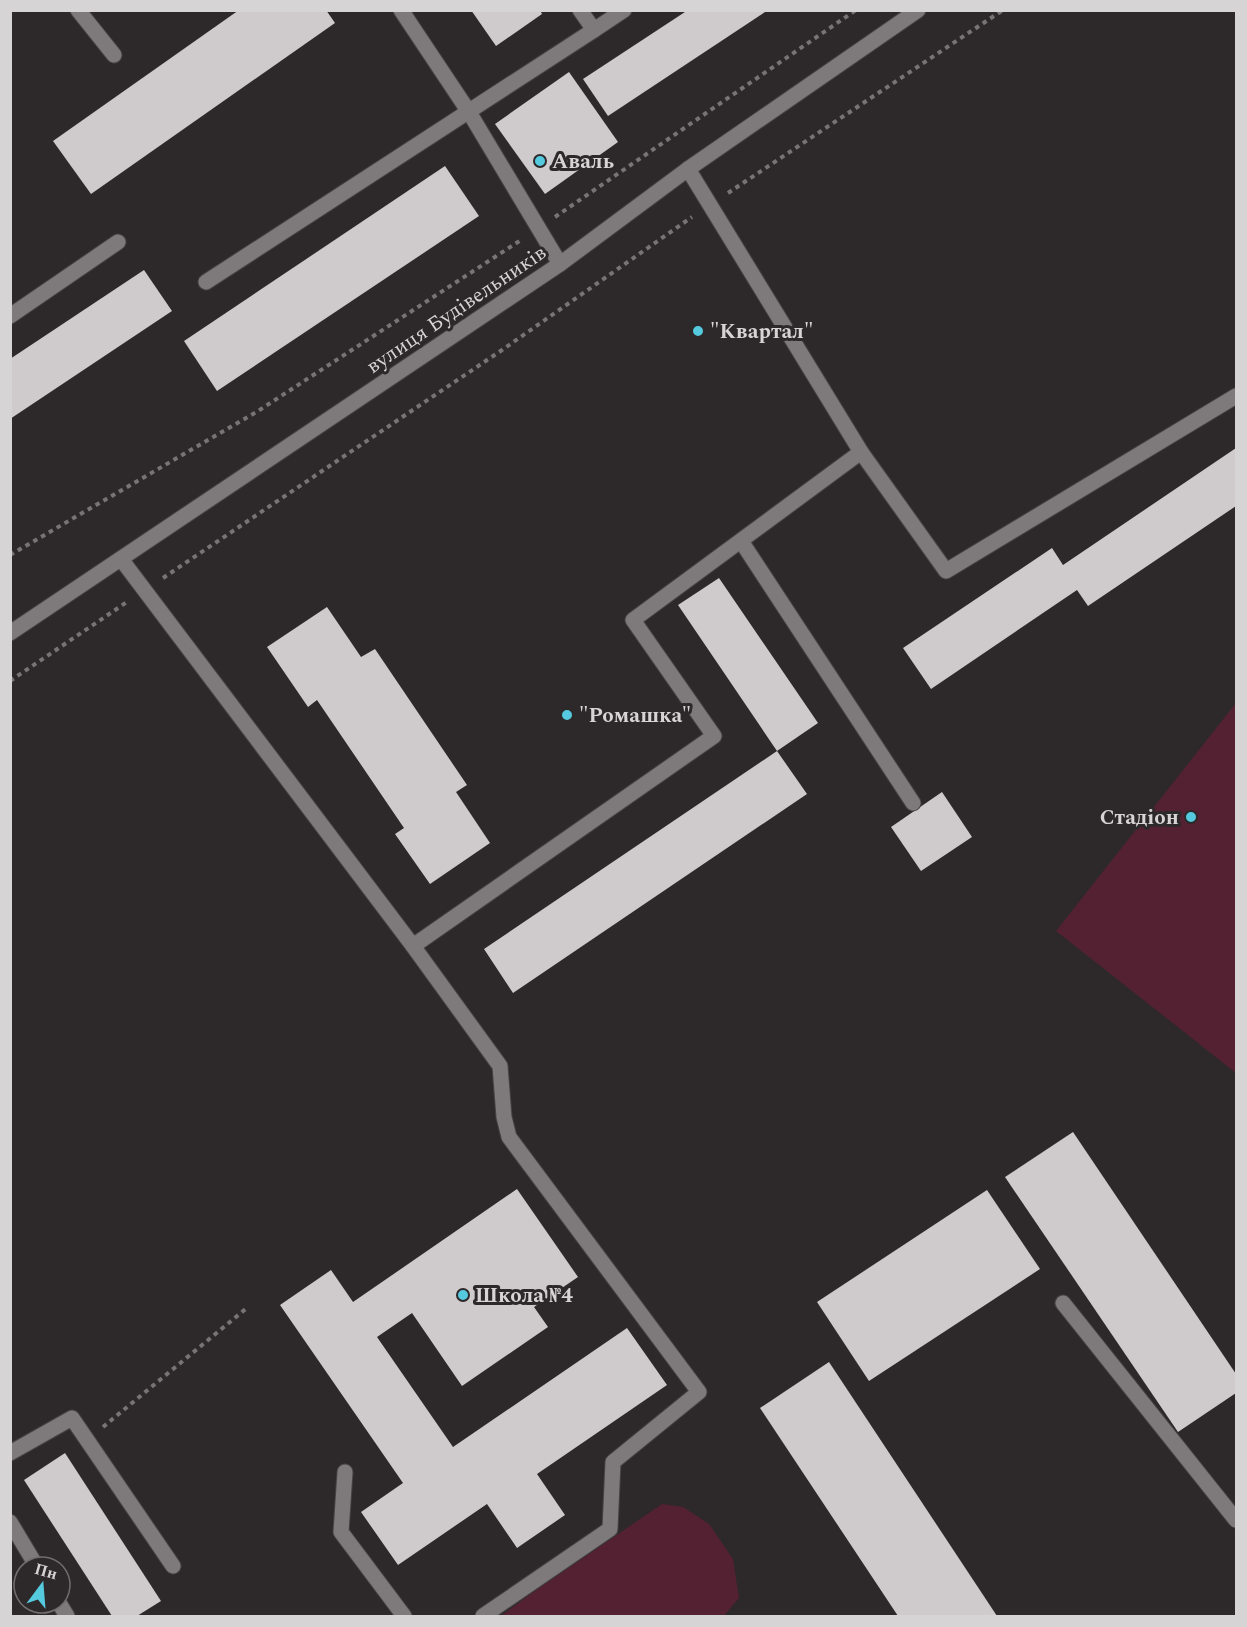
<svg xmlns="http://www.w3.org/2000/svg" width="1247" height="1627" viewBox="0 0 1247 1627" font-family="Spectral,serif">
<rect width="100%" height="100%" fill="#2d292a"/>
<g fill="#532131">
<path d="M1236 703V1073L1056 931Z"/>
<path d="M662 1504 683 1507 709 1524 733 1559 739 1598 724 1616H501L532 1593Z"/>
</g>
<g fill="#cfcacc">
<path d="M239 10H326L335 23 91 194 53 141Z"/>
<path d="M471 10H540L542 14 496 46Z"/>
<path d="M688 10H768L608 116 583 79Z"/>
<path d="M569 72 618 142 545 194 495 124Z"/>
<path d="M445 166 479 216 217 391 184 341Z"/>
<path d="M144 270 172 311 10 419V359Z"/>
<path d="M1236 448V506L1088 606 1077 590 931 689 903 648 1052 548 1063 565Z"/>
<path d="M719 578 818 723 777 751 807 794 513 993 484 949 777 751 678 605Z"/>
<path d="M327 607 361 657 375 649 467 785 456 792 490 843 430 884 395 834 404 828 317 700 308 707 267 647Z"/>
<path d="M942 792 972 837 921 871 891 827Z"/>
<path d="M1073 1132 1236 1374V1393L1178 1432 1005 1177Z"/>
<path d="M517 1189 578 1277 534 1307 548 1327 462 1386 412 1313 377 1337 453 1447 627 1328 667 1385 537 1474 565 1515 517 1548 487 1504 398 1565 361 1512 403 1483 280 1305 331 1270 353 1302Z"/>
<path d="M987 1190 1040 1269 869 1381 817 1302Z"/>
<path d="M829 1362 997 1616H898L760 1408Z"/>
<path d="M65 1453 161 1601 137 1616H112L24 1480Z"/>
</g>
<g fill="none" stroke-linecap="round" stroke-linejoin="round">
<defs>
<g id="lane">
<path d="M78 10 114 55"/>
<path d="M401 10 469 112 560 264"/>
<path d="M594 30 624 10"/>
<path d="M688 169 861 452 946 571 1236 396"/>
<path d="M206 282 594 30 580 10"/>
<path d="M10 316 118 242"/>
<path d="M741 541 913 803"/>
<path d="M121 559 413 946 500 1066 504 1117 509 1137 699 1392 613 1462 610 1529 483 1616"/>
<path d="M413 946 714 736 633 620 861 452"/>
<path d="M1063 1303 1236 1520"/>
<path d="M10 1453 72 1418 173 1566"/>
<path d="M345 1472 341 1532 404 1616"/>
<path d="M10 1522 37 1567"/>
<path d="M59 1603 67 1616"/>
</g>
<path id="street" d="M10 633 560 264 688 169 918 10"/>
</defs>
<use href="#lane" stroke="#474445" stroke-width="17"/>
<use href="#street" stroke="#474445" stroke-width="17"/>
<g stroke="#787475" stroke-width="4" stroke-dasharray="4.5 4.5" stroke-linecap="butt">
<path d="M728 193 1003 10"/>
<path d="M555 217 856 10"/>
<path d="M10 555 258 411 521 240"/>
<path d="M163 578 502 350 692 217"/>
<path d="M10 681 127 602"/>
<path d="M103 1427 248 1307"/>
</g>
<use href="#lane" stroke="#7e7a7b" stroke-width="15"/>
<use href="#street" stroke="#7e7a7b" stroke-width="15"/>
</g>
<g fill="#55cadf" stroke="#2d292a" stroke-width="2">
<circle cx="540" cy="161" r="6"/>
<circle cx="698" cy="331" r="6"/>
<circle cx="567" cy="715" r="6"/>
<circle cx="1191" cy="817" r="6"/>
<circle cx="463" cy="1295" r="6"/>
</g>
<g text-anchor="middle" stroke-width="6" stroke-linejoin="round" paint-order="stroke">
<g font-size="21" font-weight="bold" fill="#d7d4d5" stroke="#2d292a" text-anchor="start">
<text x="552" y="168">Аваль</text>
<text x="710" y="338">"Квартал"</text>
<text x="579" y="722">"Ромашка"</text>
<text x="1179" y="824" text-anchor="end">Стадіон</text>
<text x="475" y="1302">Школа №4</text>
</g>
<g font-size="21" fill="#d7d4d5" stroke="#2d292a">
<text transform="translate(456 309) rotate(-34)" y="7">вулиця Будівельників</text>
</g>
</g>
<rect width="1247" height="1627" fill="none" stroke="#d7d4d5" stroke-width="24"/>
<g transform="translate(42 1585) rotate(16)"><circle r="28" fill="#2d292a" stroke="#716d6e" stroke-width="1.5"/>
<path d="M0-4.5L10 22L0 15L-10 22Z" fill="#55cadf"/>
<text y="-9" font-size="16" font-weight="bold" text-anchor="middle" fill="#d7d4d5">Пн</text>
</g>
</svg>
